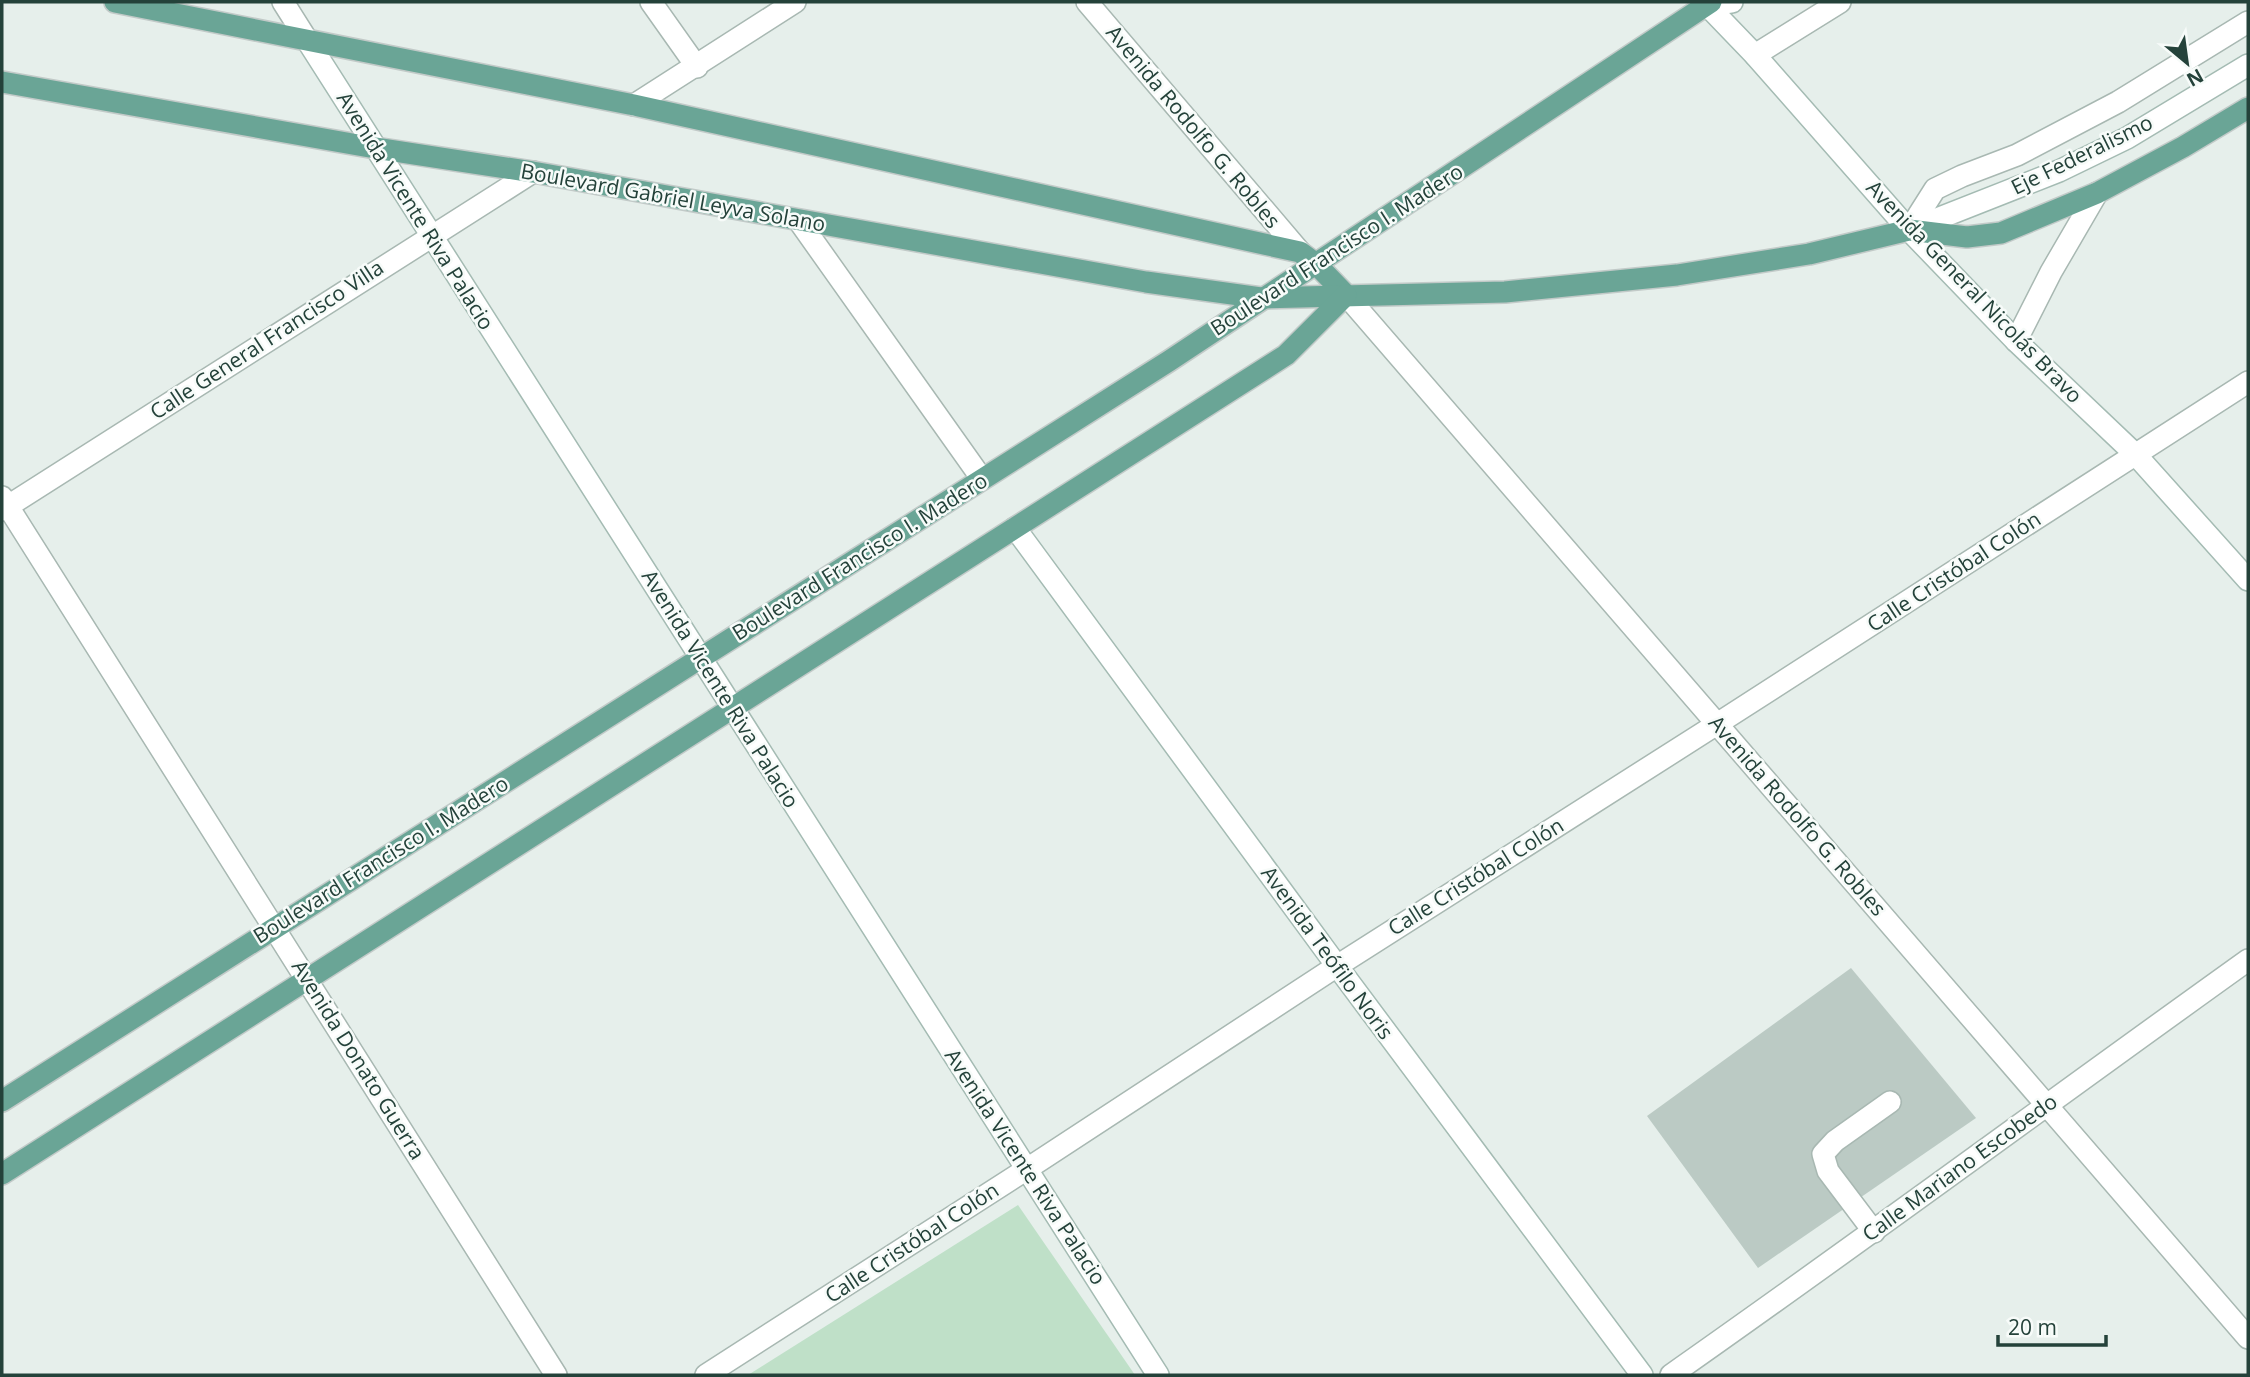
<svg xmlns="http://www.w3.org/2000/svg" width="2250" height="1377" viewBox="0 0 2250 1377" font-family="'Open Sans',sans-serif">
<rect width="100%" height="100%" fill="#e6efeb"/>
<path fill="#bfe0c8" d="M1018 1205 1135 1375H748Z"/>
<path fill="#bbcac4" d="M1851 968 1976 1118 1758 1268 1647 1116Z"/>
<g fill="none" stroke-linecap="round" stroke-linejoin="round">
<defs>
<g id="lane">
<path d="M2016 341 2051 272 2097 193"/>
<path d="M1874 1232 1828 1171 1823 1154 1835 1141 1890 1102"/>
</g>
<g id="street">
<path d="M283 2 307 40"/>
<path d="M651 2 697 67"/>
<path d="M1087 2 1300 252"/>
<path d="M1755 55 1840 2"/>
<path d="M634 105 795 2"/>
<path d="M799 221 982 479"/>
<path d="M1909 230 1935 189 1962 176 2017 155 2118 102 2248 22"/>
<path d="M1346 295 2248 1338"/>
<path d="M2 497 556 1375"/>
<path d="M2 510 533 172"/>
<path d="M706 1375 1027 1169 1337 966 1717 724 2248 382"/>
<path d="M1671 1375C1865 1239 2055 1098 2248 960"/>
</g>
<g id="secondary">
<path d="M1704 2 1755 55 1909 230 2016 341 2136 455 2248 580"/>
<path d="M1707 6 1732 2"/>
<path d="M307 40 1158 1375"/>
<path d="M1909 230 2059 171 2127 138 2248 65"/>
<path d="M1015 528 1337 966 1642 1375"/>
</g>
<g id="primary">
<path d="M115 2 634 105 1300 252 1316 264 1346 295"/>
<path d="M2 82 375 148 533 172 1146 282 1261 298 1505 292 1677 275 1809 254 1909 230 1967 237 2001 233 2097 193 2183 147 2248 108"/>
<path d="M2 1101 1169 361 1711 2"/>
<path d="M2 1174 1286 355 1346 295"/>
</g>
</defs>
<use href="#lane" stroke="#a8b8b2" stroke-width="24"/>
<use href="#street" stroke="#a8b8b2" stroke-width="24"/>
<use href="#secondary" stroke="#a4bbb3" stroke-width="24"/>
<use href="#primary" stroke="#c2cac8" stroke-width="24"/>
<use href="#lane" stroke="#fff" stroke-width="21"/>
<use href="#street" stroke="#fff" stroke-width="21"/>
<use href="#secondary" stroke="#fff" stroke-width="21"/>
<use href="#primary" stroke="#6aa596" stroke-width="21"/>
</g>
<g text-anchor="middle" stroke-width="5" stroke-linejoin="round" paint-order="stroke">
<g font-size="21" fill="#24423a" stroke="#f7fbf9">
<text transform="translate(1193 127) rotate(50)" y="7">Avenida Rodolfo G. Robles</text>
<text transform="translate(2082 155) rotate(-26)" y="7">Eje Federalismo</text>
<text transform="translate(673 198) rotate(10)" y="7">Boulevard Gabriel Leyva Solano</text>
<text transform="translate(415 211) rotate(58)" y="7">Avenida Vicente Riva Palacio</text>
<text transform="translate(1337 250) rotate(-33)" y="7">Boulevard Francisco I. Madero</text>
<text transform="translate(1974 292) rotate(46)" y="7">Avenida General Nicolás Bravo</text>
<text transform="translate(267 340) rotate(-33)" y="7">Calle General Francisco Villa</text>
<text transform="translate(860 557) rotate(-32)" y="7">Boulevard Francisco I. Madero</text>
<text transform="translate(1954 572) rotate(-33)" y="7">Calle Cristóbal Colón</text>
<text transform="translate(720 689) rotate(58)" y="7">Avenida Vicente Riva Palacio</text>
<text transform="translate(1797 816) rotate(49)" y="7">Avenida Rodolfo G. Robles</text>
<text transform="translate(381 860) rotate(-32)" y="7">Boulevard Francisco I. Madero</text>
<text transform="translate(1476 877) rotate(-32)" y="7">Calle Cristóbal Colón</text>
<text transform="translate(1327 953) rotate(54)" y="7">Avenida Teófilo Noris</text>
<text transform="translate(358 1060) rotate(58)" y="7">Avenida Donato Guerra</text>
<text transform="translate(1025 1167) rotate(57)" y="7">Avenida Vicente Riva Palacio</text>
<text transform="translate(1960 1168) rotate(-36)" y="7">Calle Mariano Escobedo</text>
<text transform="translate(912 1243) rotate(-33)" y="7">Calle Cristóbal Colón</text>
</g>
</g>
<rect width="2250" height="1377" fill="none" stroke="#24423a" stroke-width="7"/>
<g transform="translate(2187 63) rotate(151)" stroke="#f7fbf9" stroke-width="5" paint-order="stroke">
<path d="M0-5L12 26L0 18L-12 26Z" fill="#24423a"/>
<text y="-10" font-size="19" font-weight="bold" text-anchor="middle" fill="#24423a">N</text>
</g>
<path d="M1998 1335v10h108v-10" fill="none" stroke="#24423a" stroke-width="3.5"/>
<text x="2008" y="1335" font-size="21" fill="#24423a" stroke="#f7fbf9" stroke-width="5" paint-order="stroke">20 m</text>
</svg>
